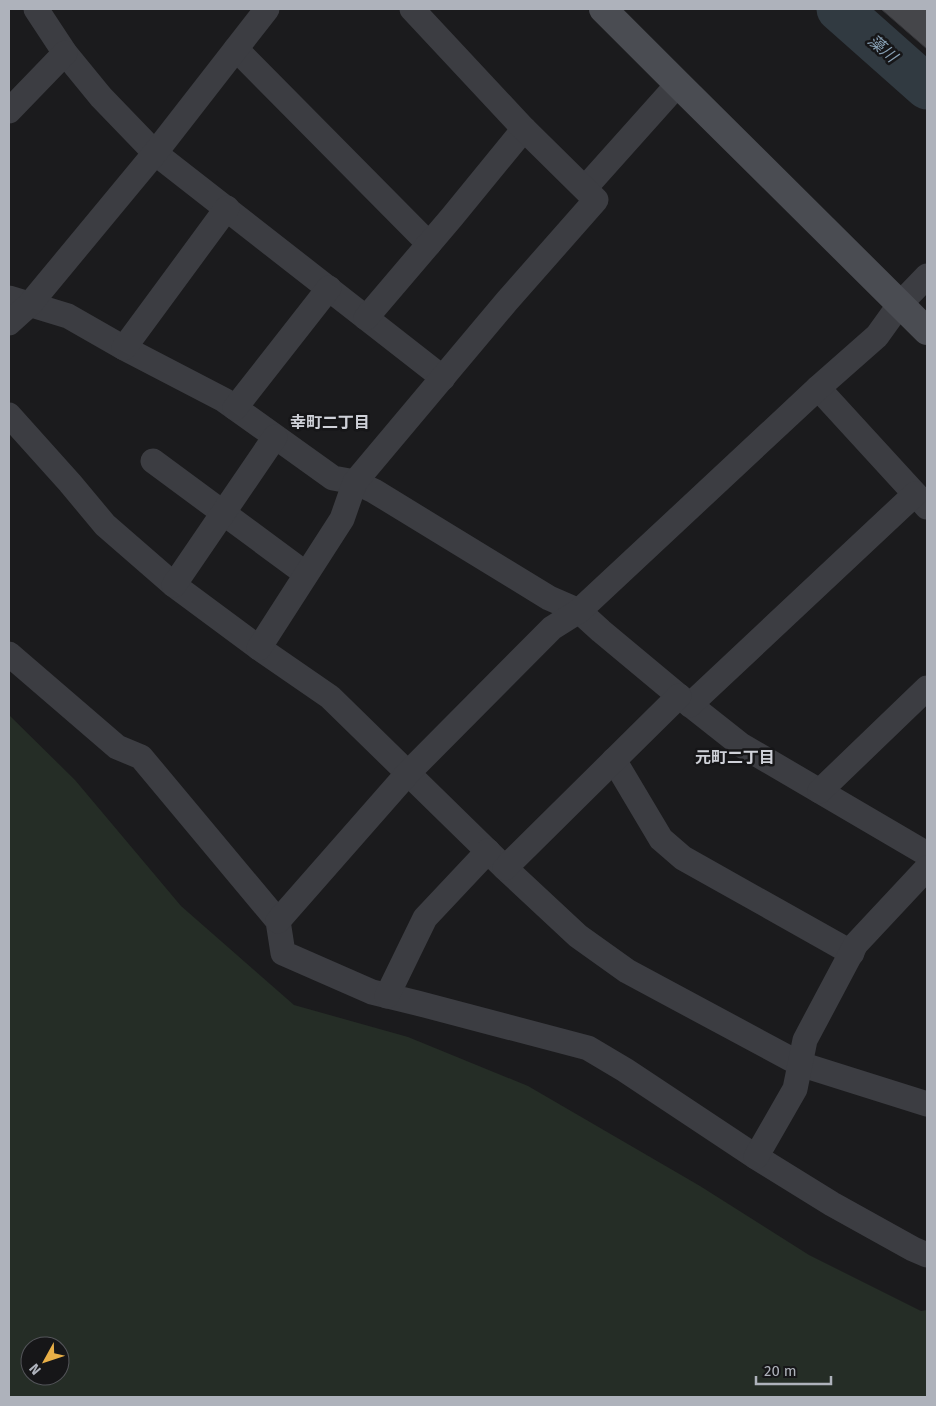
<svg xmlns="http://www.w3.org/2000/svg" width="936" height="1406" viewBox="0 0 936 1406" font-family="'Fira Sans','Noto Sans JP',sans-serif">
<rect width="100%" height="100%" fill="#1b1b1d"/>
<path fill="#252d26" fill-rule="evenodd" d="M9 715 75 780 181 906 294 1005 408 1037 528 1086 700 1186 809 1255 921 1311 927 1310V1397H9ZM30 1346H60V1376H30Z"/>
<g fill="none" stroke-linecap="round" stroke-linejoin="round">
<path stroke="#313a41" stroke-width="45" d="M839 9 927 87"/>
</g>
<path fill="#45464a" stroke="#353539" d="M881 9H927V49Z"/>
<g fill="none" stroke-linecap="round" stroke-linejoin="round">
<g stroke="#3c3d42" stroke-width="25">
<path d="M36 9 65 53 101 97 155 153 443 378"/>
<path d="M236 49 429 244"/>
<path d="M9 111 65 53"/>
<path d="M585 188 678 84"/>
<path d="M9 298 68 316 124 348 224 400 333 478 355 482 374 491 549 598 579 611 601 631 679 696 741 745 927 854"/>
<path d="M366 318 452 217 524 129"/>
<path d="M9 323 30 304 155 153 267 9"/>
<path d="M124 348 227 208"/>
<path d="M818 388 927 507"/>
<path d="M235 408 329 288"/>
<path d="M9 415 70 483 105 525 174 585 259 648 330 697 505 868 578 936 627 971 800 1064 927 1104"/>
<path d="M153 461 306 574"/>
<path d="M174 585 275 437"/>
<path d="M259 648 342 519 355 482 507 301 596 200 524 129 412 9"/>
<path d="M9 654 117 747 141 757 278 921 283 953 372 992 417 1003 588 1048 625 1070 756 1157 832 1204 913 1249 927 1255"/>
<path d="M690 705 915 494"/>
<path d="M614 760 661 839 683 858 852 953"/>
<path d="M820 791 927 688"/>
<path d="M505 868 679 696"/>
<path d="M278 921 408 773 552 628 579 611 818 388 877 336 900 304 927 276"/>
<path d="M387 996 425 918 488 851"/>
<path d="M756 1157 795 1089 805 1040 856 944 927 868"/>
</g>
<path stroke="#4a4c52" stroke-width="28" d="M603 9 678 84 927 331"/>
</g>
<g text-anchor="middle" stroke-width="5" stroke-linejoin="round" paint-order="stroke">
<g font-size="16" font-style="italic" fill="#88a0b4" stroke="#161618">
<text transform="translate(883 48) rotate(41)" y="6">藻川</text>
</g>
<g font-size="16" font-weight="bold" fill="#cfd1d8" stroke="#161618">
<text x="330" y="428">幸町二丁目</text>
<text x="735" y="763">元町二丁目</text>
</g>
</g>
<rect width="936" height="1406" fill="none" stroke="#aeb2bb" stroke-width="20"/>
<g transform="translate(45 1361) rotate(230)"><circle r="24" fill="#161618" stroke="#535459"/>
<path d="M0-4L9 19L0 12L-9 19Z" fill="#e8af47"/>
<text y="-8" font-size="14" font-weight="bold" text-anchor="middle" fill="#aeb2bb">N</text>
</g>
<path d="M756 1376v8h75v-8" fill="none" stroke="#aeb2bb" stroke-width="2.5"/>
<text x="764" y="1376" font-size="15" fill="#aeb2bb" stroke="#161618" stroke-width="4" paint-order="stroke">20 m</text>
</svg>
